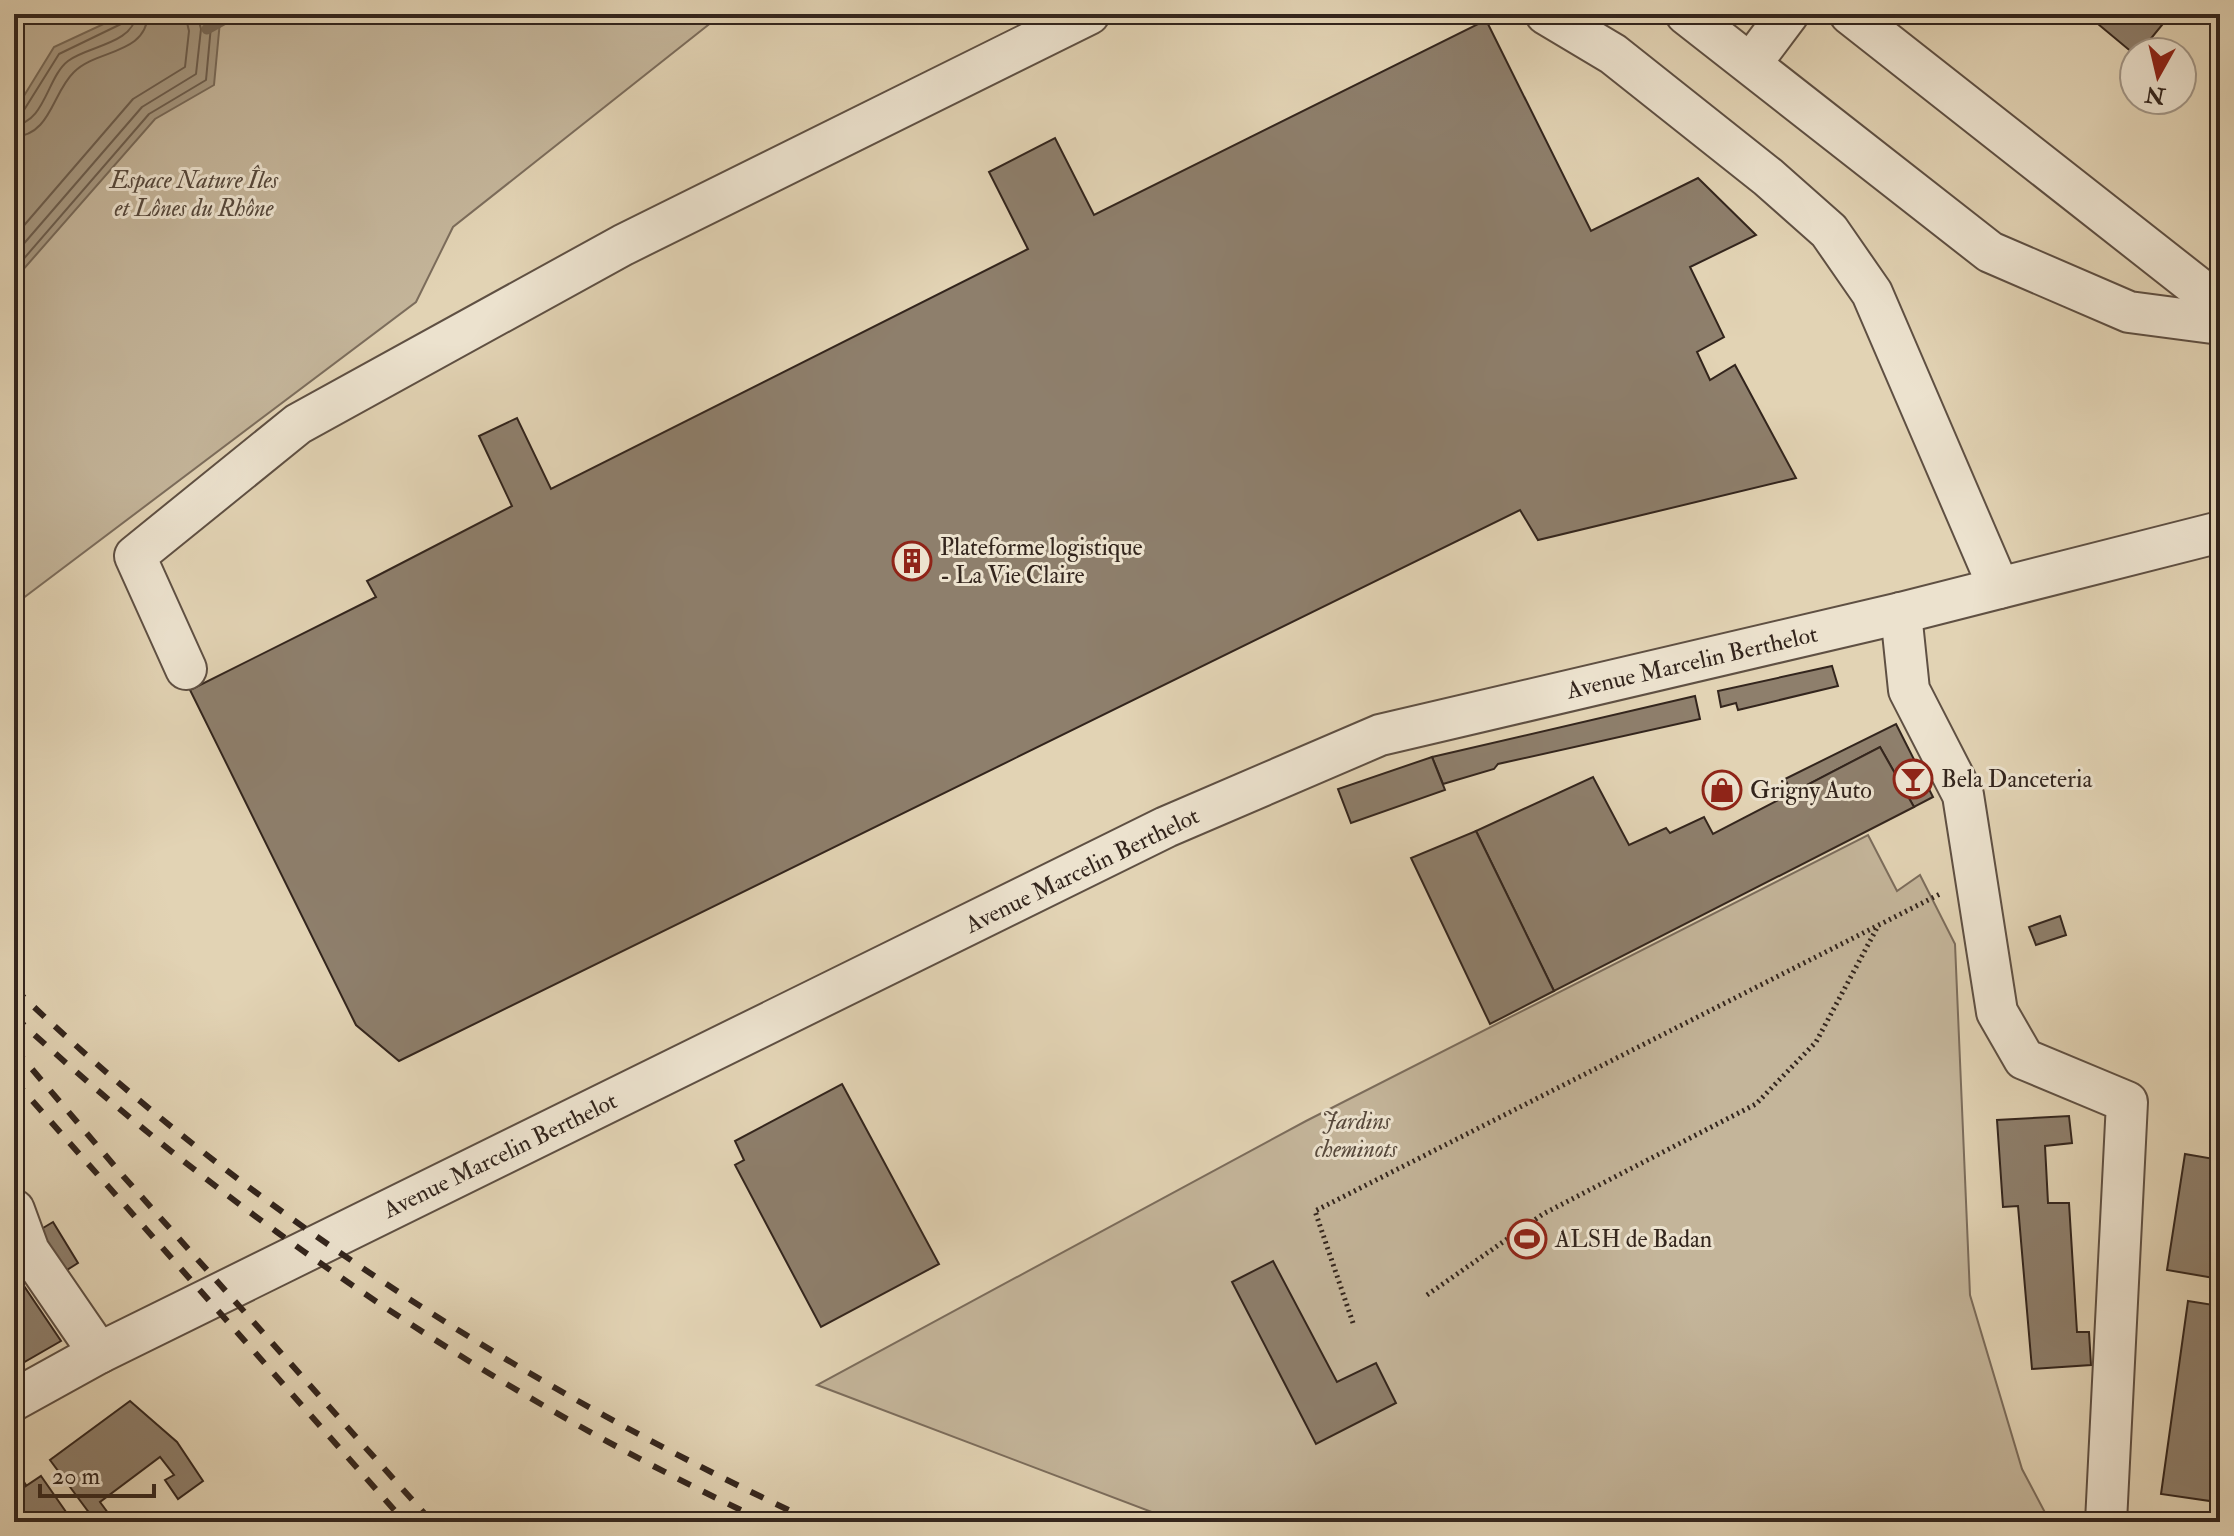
<svg xmlns="http://www.w3.org/2000/svg" width="2234" height="1536" viewBox="0 0 2234 1536" font-family="'IM FELL Double Pica',serif">
<rect width="100%" height="100%" fill="#e2d3b4"/>
<filter id="stains"><feTurbulence type="fractalNoise" baseFrequency=".0025" numOctaves="4"/><feColorMatrix values="0 0 0 0 .2 0 0 0 0 .09 0 0 0 0 .02 0 0 0 .5 -.17"/></filter>
<radialGradient id="worn" r=".72"><stop offset=".6" stop-color="#630" stop-opacity="0"/><stop offset="1" stop-color="#630" stop-opacity=".3"/></radialGradient>
<g fill="#c4b59a" stroke="#7c6d5c" stroke-width="2">
<path d="M14 14H722L453 227 416 302 14 605Z"/>
<path d="M1868 835 1897 891 1920 875 1955 944 1970 1295 2022 1469 2050 1522H1178L817 1385 1306 1121Z"/>
</g>
<path fill="#a69881" stroke="#786a59" stroke-width="2" d="M125 14H212L220 21 214 85 155 119 14 280V112L54 47Z"/>
<g fill="none" stroke-linecap="round" stroke-linejoin="round">
<g stroke="#6c5e4f" stroke-width="2">
<path d="M14 115 24 110 59 54 121 24 125 14"/>
<path d="M14 125C45 123 47 77 68 61 87 46 134 44 136 14"/>
<path d="M14 137C51 135 52 93 74 72 97 49 146 55 148 14"/>
<path d="M14 237 133 99 185 67 189 31 185 14"/>
<path d="M14 255 142 107 196 74 201 29 197 14"/>
<path d="M14 270 149 114 206 80 211 26 208 14"/>
</g>
<path stroke="#786a59" stroke-width="11" d="M207 29 234 14"/>
</g>
<g fill="#8e7f6c" stroke="#33251d" stroke-width="2">
<path d="M2086 14H2171L2140 52 2134 54Z"/>
<path d="M1486 20 1591 231 1698 178 1756 235 1690 267 1724 337 1697 352 1710 380 1735 365 1796 478 1538 540 1520 510 399 1061 356 1025 190 690 376 597 367 581 512 506 479 436 517 418 551 489 1028 249 989 172 1055 138 1094 215Z"/>
<path d="M1832 666 1838 686 1738 710 1736 703 1721 707 1718 691Z"/>
<path d="M1695 696 1700 719 1498 764 1494 769 1443 784 1432 757Z"/>
<path d="M1896 724 1933 797 1914 807 1880 747 1792 793 1785 779Z"/>
<path d="M1880 747 1914 807 1554 991 1476 831 1593 777 1629 845 1666 828 1670 833 1704 817 1713 834Z"/>
<path d="M1432 757 1445 790 1351 823 1338 789Z"/>
<path d="M1476 831 1554 991 1490 1024 1411 858Z"/>
<path d="M2060 916 2066 935 2036 945 2029 927Z"/>
<path d="M842 1084 939 1264 821 1327 735 1165 744 1160 735 1141Z"/>
<path d="M2069 1116 2072 1143 2045 1146 2048 1203H2069L2077 1332H2089L2091 1365 2032 1369 2018 1206 2003 1207 1997 1120Z"/>
<path d="M2185 1154 2220 1160V1279L2167 1270Z"/>
<path d="M53 1222 78 1263 59 1275 33 1234Z"/>
<path d="M1273 1261 1337 1382 1376 1363 1396 1403 1316 1444 1232 1282Z"/>
<path d="M22 1283 61 1341 14 1368V1287Z"/>
<path d="M2188 1301 2220 1306V1427L2210 1501 2161 1494Z"/>
<path d="M130 1401 177 1442 203 1481 178 1499 165 1480 174 1475 160 1457 100 1502 114 1521 96 1522 50 1460Z"/>
<path d="M41 1476 73 1522H14V1494Z"/>
<path d="M22 1479 26 1485 14 1494V1485Z"/>
</g>
<g fill="none" stroke-linecap="round" stroke-linejoin="round">
<defs>
<g id="minor">
<path d="M1546 14 1613 54 1768 177 1829 231 1872 293 1999 588"/>
<path d="M1686 14 1990 252 2129 312 2220 324"/>
<path d="M1850 14 2220 305"/>
<path d="M1752 62 1788 14"/>
<path d="M1901 613 1909 690 1963 795 1997 1012 2024 1059 2127 1102 2106 1522"/>
<path d="M186 669 135 556 298 424 623 245 1089 14"/>
<path d="M14 1210 29 1251 99 1353"/>
<path d="M14 1400 99 1353 1166 827 1380 735 1901 613 2220 532"/>
</g>
</defs>
<use href="#minor" stroke="#5f5043" stroke-width="44"/>
<g stroke="#33251d" stroke-width="5" stroke-dasharray="2 4" stroke-linecap="butt">
<path d="M1427 1295 1543 1214 1756 1104 1816 1042 1878 926"/>
<path d="M1353 1323 1315 1211 1940 894"/>
</g>
<use href="#minor" stroke="#ece2ce" stroke-width="40"/>
<g stroke="#33251d" stroke-width="6" stroke-dasharray="14 14" stroke-linecap="butt">
<path d="M14 988C246 1211 523 1386 814 1522"/>
<path d="M14 1016C237 1222 492 1393 766 1522"/>
<path d="M14 1048 124 1177 432 1522"/>
<path d="M14 1080 405 1522"/>
</g>
</g>
<defs>
<symbol id="building-ring" viewBox="-11 -11 22 22"><circle r="9.5" fill="#ece2ce" stroke="#8f2418" stroke-width="1.5"/><path d="M-4-6H4V6H1V3H-1V6H-4ZM-2.5-4.3h1.7v1.8h-1.7ZM.8-4.3h1.7v1.8H.8ZM-2.5-1h1.7V.8h-1.7ZM.8-1h1.7V.8H.8Z" fill="#8f2418"/></symbol>
<symbol id="bar-ring" viewBox="-11 -11 22 22"><circle r="9.5" fill="#ece2ce" stroke="#8f2418" stroke-width="1.5"/><path d="M-6-5H6L.8 .8V4.5H3.5V6h-7V4.5H-.8V.8Z" fill="#8f2418"/></symbol>
<symbol id="shop-ring" viewBox="-11 -11 22 22"><circle r="9.5" fill="#ece2ce" stroke="#8f2418" stroke-width="1.5"/><path d="M-5-2.5h2.3a2.7 3.5 0 0 1 5.4 0H5L5.5 6h-11ZM-1.5-2.5h3a1.5 2.3 0 0 0-3 0Z" fill="#8f2418"/></symbol>
<symbol id="stadium-ring" viewBox="-11 -11 22 22"><circle r="9.5" fill="#ece2ce" stroke="#8f2418" stroke-width="1.5"/><path d="M0-5a6.5 5 0 1 0 0 10a6.5 5 0 1 0 0-10ZM-3.5-1.8h7v3.6h-7Z" fill="#8f2418"/></symbol>
</defs>
<g fill-rule="evenodd">
<use href="#building-ring" x="890" y="539" width="44" height="44"/>
<use href="#bar-ring" x="1891" y="757" width="44" height="44"/>
<use href="#shop-ring" x="1700" y="768" width="44" height="44"/>
<use href="#stadium-ring" x="1505" y="1217" width="44" height="44"/>
</g>
<g text-anchor="middle" stroke-width="6" stroke-linejoin="round" paint-order="stroke">
<g font-size="24" font-style="italic" fill="#57493c" stroke="#ece2ce">
<text x="194" y="188">Espace Nature Îles<tspan x="194" dy="28">et Lônes du Rhône</tspan></text>
<text x="1356" y="1129">Jardins<tspan x="1356" dy="28">cheminots</tspan></text>
</g>
<g font-size="24" fill="#33251d" stroke="#ece2ce" text-anchor="start">
<text x="940" y="555">Plateforme logistique<tspan x="940" dy="28">- La Vie Claire</tspan></text>
<text x="1941" y="787">Bela Danceteria</text>
<text x="1750" y="798">Grigny Auto</text>
<text x="1555" y="1247">ALSH de Badan</text>
</g>
<g font-size="24" fill="#33251d" stroke="#ece2ce">
<text transform="translate(1692 662) rotate(-13)" y="8">Avenue Marcelin Berthelot</text>
<text transform="translate(1082 870) rotate(-26)" y="8">Avenue Marcelin Berthelot</text>
<text transform="translate(500 1155) rotate(-26)" y="8">Avenue Marcelin Berthelot</text>
</g>
</g>
<rect width="2234" height="1536" fill="none" stroke="#e2d3b4" stroke-width="48"/>
<rect x="16" y="16" width="2202" height="1504" fill="none" stroke="#33251d" stroke-width="4"/>
<rect x="24" y="24" width="2186" height="1488" fill="none" stroke="#33251d" stroke-width="2"/>
<g transform="translate(2158 76) rotate(188)"><circle r="38" fill="#ece2ce" stroke="#a29687" stroke-width="2"/>
<path d="M0-6L14 30L0 20L-14 30Z" fill="#8f2418"/>
<text y="-12" font-size="22" font-weight="bold" text-anchor="middle" fill="#33251d">N</text>
</g>
<path d="M40 1484v12h114v-12" fill="none" stroke="#33251d" stroke-width="4"/>
<text x="52" y="1484" font-size="24" fill="#33251d" stroke="#ece2ce" stroke-width="6" paint-order="stroke">20 m</text>
<rect width="100%" height="100%" filter="url(#stains)"/>
<rect width="100%" height="100%" fill="url(#worn)"/>
</svg>
